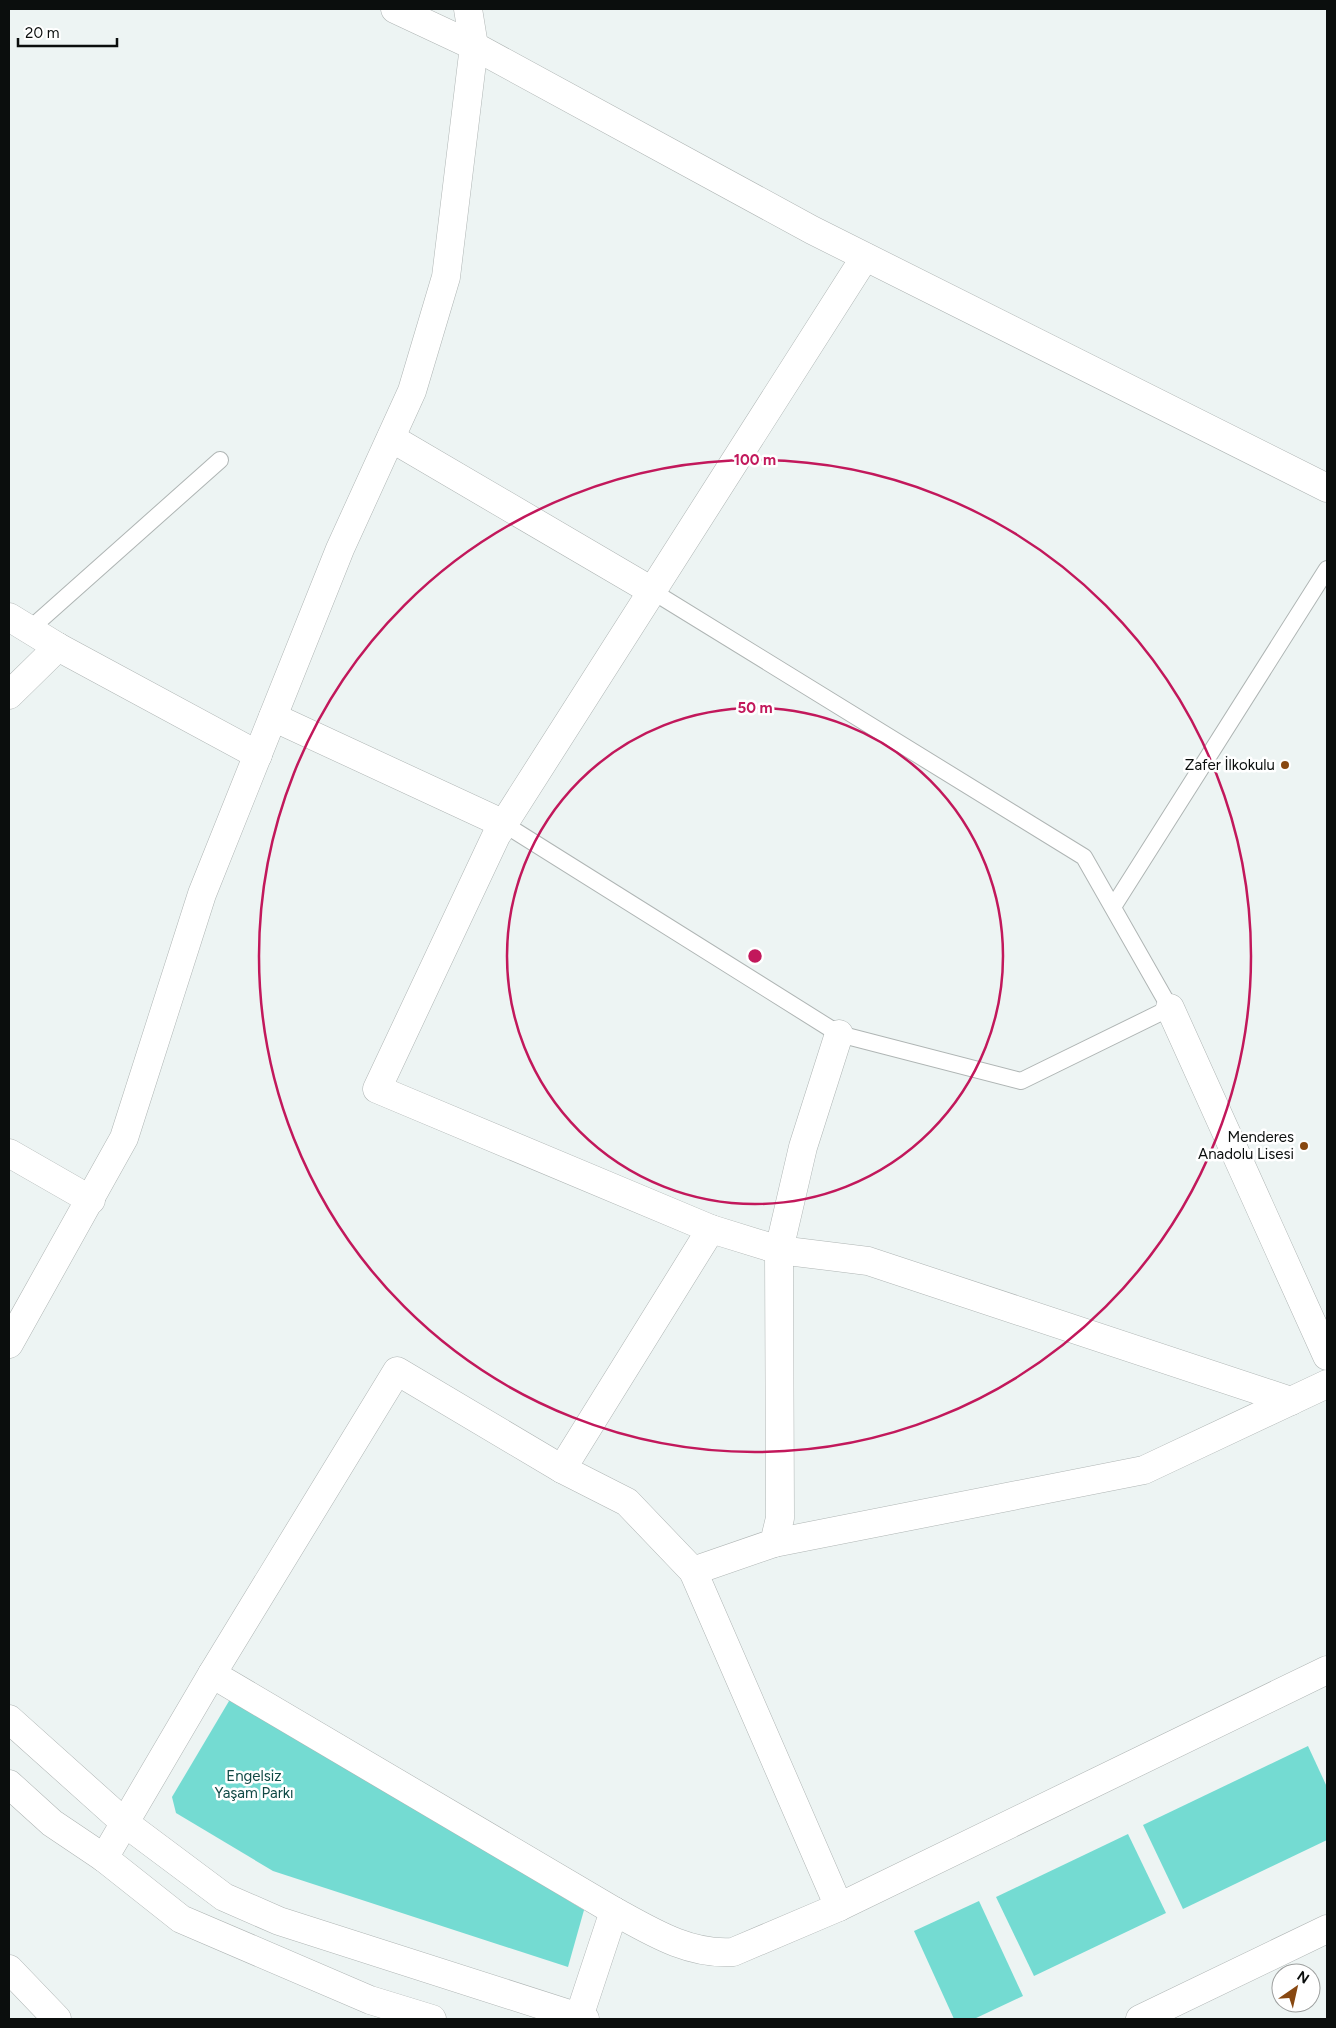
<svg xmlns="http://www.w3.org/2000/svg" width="1336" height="2028" viewBox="0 0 1336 2028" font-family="Figtree,sans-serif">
<rect width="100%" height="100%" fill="#edf4f3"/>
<g fill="#74dbd2">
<path d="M232 1696 584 1910 568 1967 273 1871 176 1813 172 1797Z"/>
<path d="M1308 1746 1327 1787V1840L1183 1909 1143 1825Z"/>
<path d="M1128 1834 1166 1913 1034 1976 996 1897Z"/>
<path d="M979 1901 1023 1996 974 2019H954L914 1931Z"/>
</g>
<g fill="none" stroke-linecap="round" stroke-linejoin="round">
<defs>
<g id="lane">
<path d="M30 629 220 460"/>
<path d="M504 824 839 1034 1021 1081 1170 1008 1084 857 652 591"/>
<path d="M1113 907 1327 569"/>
</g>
<g id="street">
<path d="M395 9 474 46 812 230 1327 488"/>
<path d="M865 257 496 836 377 1089 711 1229 779 1250 868 1261 1291 1401"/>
<path d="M391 438 652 591"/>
<path d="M9 617 58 647 258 755"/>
<path d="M9 695 58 647"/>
<path d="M273 717 504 824"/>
<path d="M1170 1008 1327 1356"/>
<path d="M9 1153 91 1200"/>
<path d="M9 1344 124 1138 202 894 340 549 412 391 446 277 474 46 468 9"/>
<path d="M562 1469 711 1229"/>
<path d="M774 1543 1144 1470 1327 1384"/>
<path d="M693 1571 839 1907 1327 1670"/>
<path d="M212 1674 614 1911 579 2017"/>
<path d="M104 1858 212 1674 397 1371 562 1469 627 1502 693 1571 774 1543 780 1518 779 1250 803 1147 839 1034"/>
<path d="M614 1911C652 1932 689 1955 733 1952L839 1907"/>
<path d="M9 1969 57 2019"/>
<path d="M1140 2019 1327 1929"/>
</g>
<g id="secondary">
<path d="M9 1719 125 1823 224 1897 279 1921 585 2019"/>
<path d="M9 1784 52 1823 104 1858 181 1919 370 2000 432 2019"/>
</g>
</defs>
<use href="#lane" stroke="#afb5b4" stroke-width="18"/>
<use href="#street" stroke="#afb5b4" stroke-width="29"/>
<use href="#secondary" stroke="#afb5b4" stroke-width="29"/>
<use href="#lane" stroke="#fff" stroke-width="16"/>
<use href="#street" stroke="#fff" stroke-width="28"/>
<use href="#secondary" stroke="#fff" stroke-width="28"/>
</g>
<g fill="none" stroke="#c2185b" stroke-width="2.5">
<circle cx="755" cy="956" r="248"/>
<circle cx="755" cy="956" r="496"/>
</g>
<g fill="#884811" stroke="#fff" stroke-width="2">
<circle cx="1285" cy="765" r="5"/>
<circle cx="1304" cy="1146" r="5"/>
</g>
<g text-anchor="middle" stroke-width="5" stroke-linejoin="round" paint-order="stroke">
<g font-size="15" fill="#0b0e0d" stroke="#fff" text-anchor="end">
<text x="1275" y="770">Zafer İlkokulu</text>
<text x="1294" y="1142">Menderes<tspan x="1294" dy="17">Anadolu Lisesi</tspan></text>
</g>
<g font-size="15" fill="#104945" stroke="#fff">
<text x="254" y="1781">Engelsiz<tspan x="254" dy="17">Yaşam Parkı</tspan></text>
</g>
</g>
<circle cx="755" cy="956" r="8" fill="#c2185b" stroke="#fff" stroke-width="2.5"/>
<g font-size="15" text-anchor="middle" font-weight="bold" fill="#c2185b" stroke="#fff" stroke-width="5" stroke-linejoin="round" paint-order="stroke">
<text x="755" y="465">100 m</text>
<text x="755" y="713">50 m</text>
</g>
<rect width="1336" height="2028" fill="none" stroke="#0b0e0d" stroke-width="20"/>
<g transform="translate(1296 1988) rotate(34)"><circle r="24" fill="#ffffff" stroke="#9d9f9e"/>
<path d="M0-4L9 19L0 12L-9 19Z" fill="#884811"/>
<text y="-8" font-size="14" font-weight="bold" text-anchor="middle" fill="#0b0e0d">N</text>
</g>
<path d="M18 38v8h99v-8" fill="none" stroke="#0b0e0d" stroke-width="2.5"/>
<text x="25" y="38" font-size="15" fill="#0b0e0d" stroke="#ffffff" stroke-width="4" paint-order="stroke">20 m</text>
</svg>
